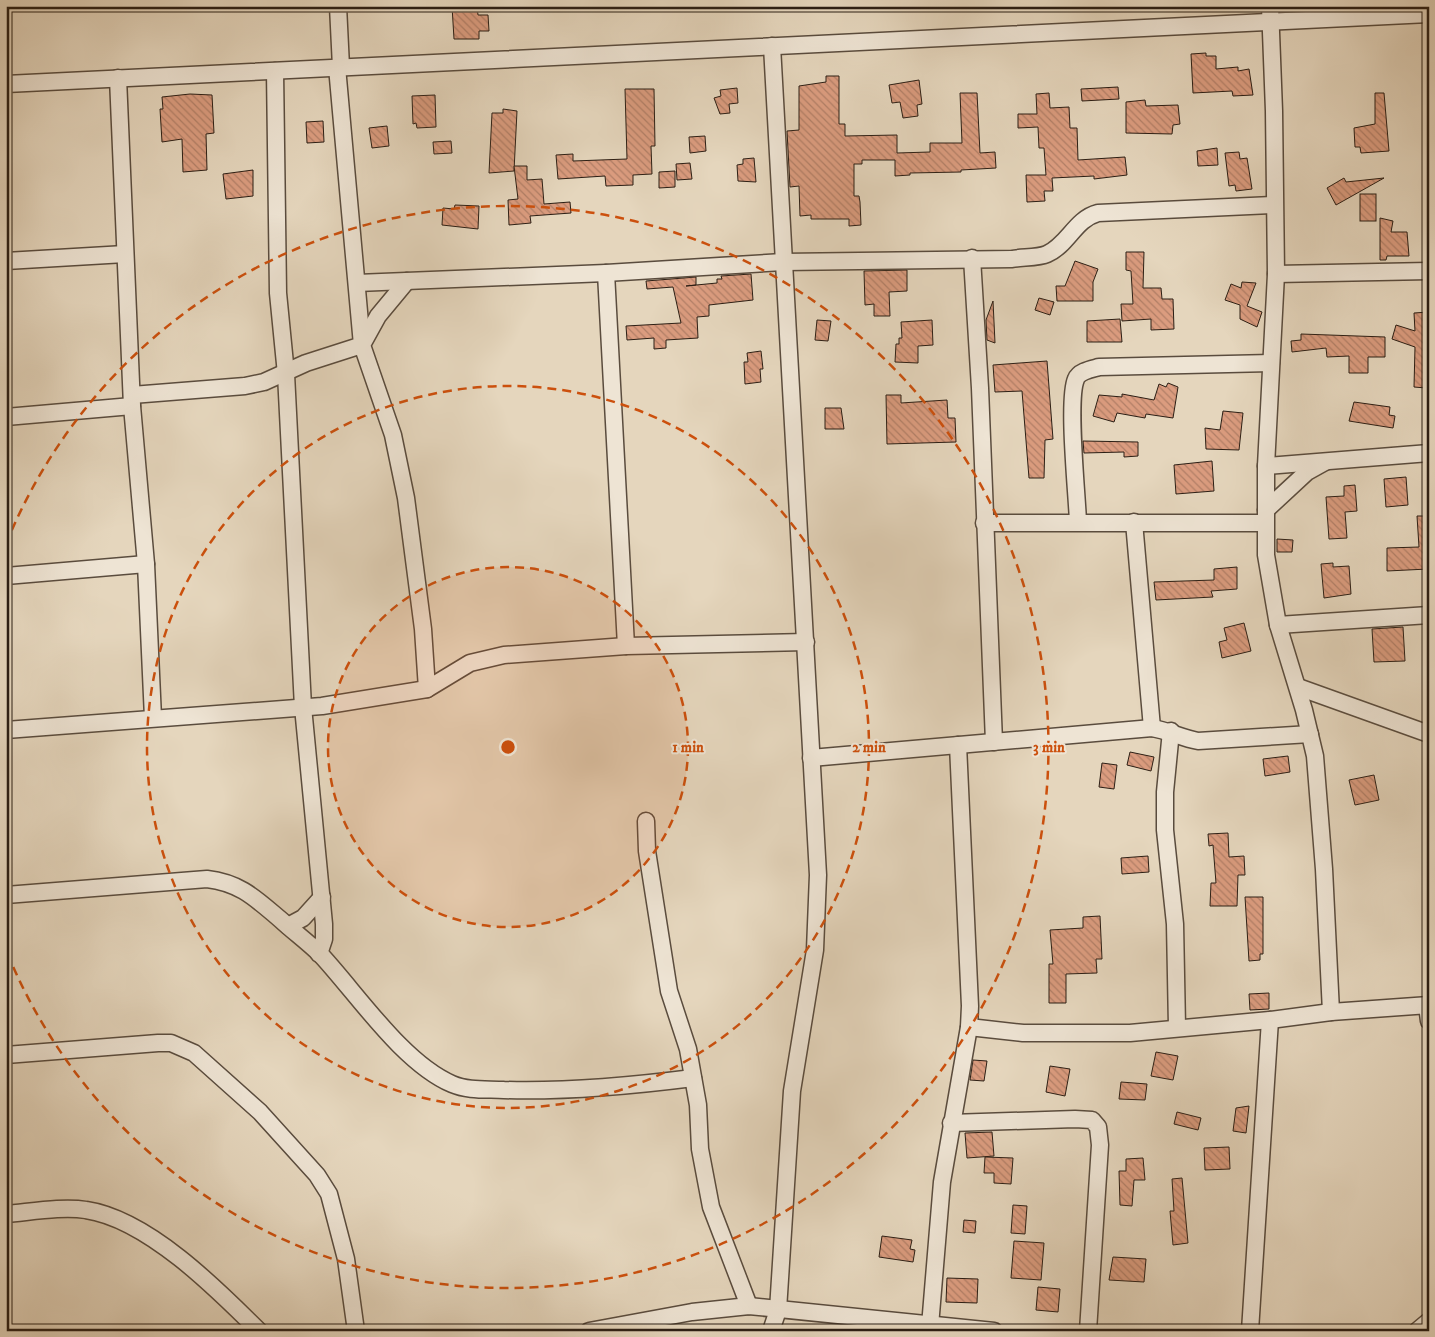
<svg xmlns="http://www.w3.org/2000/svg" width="1435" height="1337" viewBox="0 0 1435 1337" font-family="'IM FELL DW Pica',serif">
<defs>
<pattern id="building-back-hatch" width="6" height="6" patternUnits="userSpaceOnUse" patternTransform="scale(1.25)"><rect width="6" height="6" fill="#db9c7f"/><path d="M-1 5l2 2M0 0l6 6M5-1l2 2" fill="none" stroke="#b27f67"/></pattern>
</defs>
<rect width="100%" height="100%" fill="#e5d6bd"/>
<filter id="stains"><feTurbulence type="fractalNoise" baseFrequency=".004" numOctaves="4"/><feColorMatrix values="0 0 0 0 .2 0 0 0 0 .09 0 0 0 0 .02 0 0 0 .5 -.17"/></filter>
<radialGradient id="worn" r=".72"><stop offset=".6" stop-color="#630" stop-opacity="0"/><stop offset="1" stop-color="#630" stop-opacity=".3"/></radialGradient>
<g fill="url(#building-back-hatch)" stroke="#2b1e14">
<path d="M452 6H477L478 15H488L489 31H479V39H454Z"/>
<path d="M1206 53V56H1216V69L1238 67V71L1249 69 1253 95 1233 96 1232 91 1193 93 1191 54Z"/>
<path d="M826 76H839V124H845V136L897 135V153L930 152V143H962L960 93H977L980 153 995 152 996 168 961 170V172L910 173V175L895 176V160H862V164H854V196H859L860 202 861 225 849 226V219H811V215L800 216 799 186 790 187 787 131 799 130V86L826 82Z"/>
<path d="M919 80 922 104 917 105 918 116 903 118 900 102 892 103 889 85Z"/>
<path d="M1118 87 1119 99 1082 101 1081 89Z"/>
<path d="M737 88 738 103 729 104 730 113 720 114 714 98 721 96 720 90Z"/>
<path d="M625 89H654L655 146H651L652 174 633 175V185L606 186 605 176 558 179 556 155 573 154V161L627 159Z"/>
<path d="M1049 93 1050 108 1069 107 1070 128H1077L1078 160 1125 157 1127 175 1094 179V176L1052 178 1053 191H1044L1045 201 1027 202 1026 175H1046L1044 148H1039L1038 127 1018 128V114H1037L1036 94Z"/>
<path d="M1375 93H1384L1389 151 1361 153 1360 147H1355L1354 128 1375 124Z"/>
<path d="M190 94 212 95 214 133 206 134 207 170 183 172 182 139 162 142 160 109H163L162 97Z"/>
<path d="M435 95 436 127 417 128 416 123 413 124 412 96Z"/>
<path d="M1145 100 1146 106 1178 105 1180 124 1173 125 1172 134 1126 133V102Z"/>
<path d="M503 109 517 111 514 171 489 173 492 113H503Z"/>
<path d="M323 121 324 142 307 143 306 122Z"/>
<path d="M387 126 389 146 372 148 369 128Z"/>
<path d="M705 136 706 151 690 153 689 137Z"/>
<path d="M451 141 452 153 434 154 433 142Z"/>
<path d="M1217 148 1218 165 1198 166 1197 151Z"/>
<path d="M1239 152 1240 159 1247 158 1252 189 1236 191 1235 185 1229 186 1225 153Z"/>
<path d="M754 158 756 182 738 181 737 165 743 164V159Z"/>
<path d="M690 163 692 179 677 180 676 164Z"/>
<path d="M514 166H527V180L542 179 544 204 570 202 571 213 530 216 531 223 509 225 508 200 518 199Z"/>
<path d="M253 170V196L226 199 223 174Z"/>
<path d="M675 171V187L659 188V172Z"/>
<path d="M1344 178 1346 182 1384 178 1336 205 1327 188Z"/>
<rect x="1360" y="194" width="16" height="27"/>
<path d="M455 205 479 206 478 229 442 225 443 208 454 209Z"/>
<path d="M1380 218 1393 221 1391 232H1407L1409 256H1387L1386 260H1380Z"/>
<path d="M1126 252H1144L1143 288H1161L1162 299H1173L1174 329 1151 330V319L1122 321 1121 304H1133L1131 271 1126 270Z"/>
<path d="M1075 261 1098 269 1093 282V301H1057L1056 286H1065Z"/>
<path d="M907 270V291L889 292 890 316H874V304L865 305 864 271Z"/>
<path d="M751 274 753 300 709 305V316L697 317 698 338 666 340V348L654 349V338L627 340 626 326 681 323 673 287 647 289 646 281 696 277V285L686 286 717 283V279H722L721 276Z"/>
<path d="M1242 282 1256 283 1247 306 1262 312 1257 327 1240 319V305L1225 300 1231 284 1241 288Z"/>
<path d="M1039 298 1054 302 1050 315 1035 310Z"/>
<path d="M993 301 995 343 987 340 986 320Z"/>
<path d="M1429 312V365L1426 388 1414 387 1415 347 1392 339 1396 325 1415 331 1414 313Z"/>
<path d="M1120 319 1122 342H1087V321Z"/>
<path d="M817 320 831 321 828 341 815 340Z"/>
<path d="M932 320 933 345 918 346V363L895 362 896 344H899V338H902L901 322Z"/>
<path d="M1301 334 1385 337V357H1368V373H1349V356L1327 357 1326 348 1292 352 1291 341 1301 340Z"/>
<path d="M761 351 763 369H760L761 382 745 384 744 362H748L747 353Z"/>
<path d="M1047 361 1053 439 1045 440 1044 478H1029L1022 391 995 392 993 365Z"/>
<path d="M1168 383 1178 387 1173 418 1146 414 1145 418 1117 413 1114 422 1093 416 1099 395 1122 397V394L1154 400 1159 384 1166 387Z"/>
<path d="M886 395H901V403L947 400 948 418H955L956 442 887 444Z"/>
<path d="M1354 402 1390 407 1389 415 1395 416 1393 428 1349 421Z"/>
<path d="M825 408H841L844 429H825Z"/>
<path d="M1223 411 1243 413 1239 450 1206 449 1205 428 1220 430Z"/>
<path d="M1083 441 1138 442V456L1124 457V452L1084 453Z"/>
<path d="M1212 461 1214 491 1176 494 1174 465Z"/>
<path d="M1406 477 1408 505 1386 507 1384 479Z"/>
<path d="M1355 485 1357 511 1345 512 1347 538 1329 539 1326 497 1344 496V486Z"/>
<path d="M1417 516H1429L1428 569 1387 571V548L1419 547Z"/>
<path d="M1277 539 1293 540 1292 552H1277Z"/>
<path d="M1333 563V567L1349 566 1351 594 1324 598 1321 564Z"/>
<path d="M1237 567V589L1211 591 1213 597 1156 600 1154 582 1214 580V569Z"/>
<path d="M1244 623 1251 651 1222 658 1219 642 1227 640 1224 628Z"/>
<path d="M1403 627 1405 661 1374 662 1372 629Z"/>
<path d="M1130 752 1154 757 1151 771 1127 765Z"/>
<path d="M1288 756 1290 772 1265 776 1263 759Z"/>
<path d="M1102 763 1117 765 1114 789 1099 787Z"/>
<path d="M1374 775 1379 800 1355 805 1349 780Z"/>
<path d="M1228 833 1229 857 1244 856 1245 875H1238L1237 906H1210L1211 883H1216L1213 845 1209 846 1208 834Z"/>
<path d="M1148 856 1149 872 1122 874 1121 858Z"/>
<path d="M1245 897H1263V954H1260V960L1249 961Z"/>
<path d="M1100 916 1102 959H1096L1097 973 1066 974V1003H1049V964H1053L1050 930 1083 928V917Z"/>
<path d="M1269 993V1009L1250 1010 1249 994Z"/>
<path d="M1156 1052 1178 1056 1173 1080 1151 1076Z"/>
<path d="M973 1060 987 1061 984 1081 970 1080Z"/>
<path d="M1050 1066 1070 1069 1065 1096 1046 1092Z"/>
<path d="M1121 1082 1147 1084 1145 1100 1119 1099Z"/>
<path d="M1249 1106 1246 1133 1233 1131 1236 1108Z"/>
<path d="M1177 1112 1201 1118 1198 1130 1174 1124Z"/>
<path d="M992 1132 994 1156 967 1158 965 1133Z"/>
<path d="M1229 1147 1230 1169 1205 1170 1204 1148Z"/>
<path d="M985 1157 1013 1158 1011 1184 994 1183V1173H984Z"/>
<path d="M1143 1158 1145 1180H1134L1132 1206 1120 1205 1119 1171H1126V1159Z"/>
<path d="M1182 1178 1188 1243 1173 1245 1170 1211H1174L1172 1179Z"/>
<path d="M1013 1205 1027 1206 1025 1234 1011 1233Z"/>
<path d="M964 1220 976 1221 975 1233 963 1232Z"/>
<path d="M882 1236 912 1240 910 1249 915 1250 913 1262 879 1257Z"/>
<path d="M1014 1241 1044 1243 1041 1280 1011 1278Z"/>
<path d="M1113 1257 1146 1259 1144 1282 1109 1280Z"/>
<path d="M947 1278 978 1279 977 1303 946 1302Z"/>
<path d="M1038 1287 1060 1289 1058 1312 1036 1310Z"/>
</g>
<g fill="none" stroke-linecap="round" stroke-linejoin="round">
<defs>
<g id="minor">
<path d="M338 6 341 67"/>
<path d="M1270 6 1274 111 1276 274 1266 466V555L1278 625 1304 710 1315 756 1324 869 1331 1012"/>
<path d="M275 71 278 293 286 374 303 707 324 924V939L319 954"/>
<path d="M118 78 132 406 146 564 153 718"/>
<path d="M6 84 1429 14"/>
<path d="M972 258 980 388 994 742"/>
<path d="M6 261 125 254"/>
<path d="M606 273 626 646"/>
<path d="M1276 274 1429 271"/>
<path d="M407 281 378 316 362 345 393 435 406 498 423 629 427 689"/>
<path d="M357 283 606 273 783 262 1012 259C1022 257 1038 258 1047 254 1068 245 1075 219 1098 213L1274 205"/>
<path d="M132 395 245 386 264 382 306 363 362 345 337 67"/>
<path d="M6 417 132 406"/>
<path d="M1266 466 1429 453"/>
<path d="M1266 510 1307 472 1325 462"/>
<path d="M1078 522C1077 494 1067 400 1076 379 1079 371 1092 369 1099 367L1271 363"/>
<path d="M1134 522 1152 728"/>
<path d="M984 523H1265"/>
<path d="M6 576 146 564"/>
<path d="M1278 625 1429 615"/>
<path d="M1298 687 1429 734"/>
<path d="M6 730 322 706 427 689 470 663 504 655 626 646 806 642"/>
<path d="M1171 731 1165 792V830L1175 924 1177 1027"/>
<path d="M811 758 1152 728C1169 731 1182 738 1198 741L1310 734"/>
<path d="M646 821 647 851 669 991 688 1049 698 1105 700 1149 711 1207 749 1306"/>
<path d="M6 895 207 879C241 883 256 899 281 920 294 932 309 943 321 955 358 995 403 1063 452 1084 468 1091 487 1089 504 1090 568 1092 630 1086 693 1078"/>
<path d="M288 926 303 918 322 897"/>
<path d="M1427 1005 1429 1021"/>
<path d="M969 1027 1023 1033H1130L1270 1020 1331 1012 1429 1005"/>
<path d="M6 1055 158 1043H171L194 1053 260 1112 317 1175 329 1194 346 1259 356 1331"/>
<path d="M951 1123 1075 1119 1092 1120 1098 1127 1100 1145 1088 1331"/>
<path d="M6 1214C30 1212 63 1206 86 1210 147 1219 216 1288 259 1331"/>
<path d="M930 1326 942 1182 969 1027 970 1006 958 745"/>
<path d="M589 1331 692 1312 749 1306 994 1331"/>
<path d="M771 1331 778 1310 792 1091 815 950 818 875 772 46"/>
<path d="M1250 1331 1270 1020"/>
<path d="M1417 1331 1429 1321"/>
</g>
</defs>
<use href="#minor" stroke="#5a4c3e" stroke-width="19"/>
<use href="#minor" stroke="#eee4d4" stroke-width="16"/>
</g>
<circle cx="508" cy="747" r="180" fill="#cc500d" fill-opacity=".12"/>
<g fill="none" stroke="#cc500d" stroke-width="2.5" stroke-dasharray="9 6">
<circle cx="508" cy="747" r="180"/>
<circle cx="508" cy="747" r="361"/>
<path d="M6 544A541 541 0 1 1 6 950"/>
</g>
<circle cx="508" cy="747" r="8" fill="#cc500d" stroke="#eee4d4" stroke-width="2.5"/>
<g font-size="15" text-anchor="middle" font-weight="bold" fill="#cc500d" stroke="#eee4d4" stroke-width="4" stroke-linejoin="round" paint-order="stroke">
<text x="688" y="752">1 min</text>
<text x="869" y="752">2 min</text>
<text x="1049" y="752">3 min</text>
</g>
<rect width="1435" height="1337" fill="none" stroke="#e5d6bd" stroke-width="25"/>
<rect x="8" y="8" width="1420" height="1322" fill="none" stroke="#2b1e14" stroke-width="2.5"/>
<rect x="12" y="12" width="1410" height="1312" fill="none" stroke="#2b1e14"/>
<rect width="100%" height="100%" filter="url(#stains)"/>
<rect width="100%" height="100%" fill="url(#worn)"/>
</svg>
